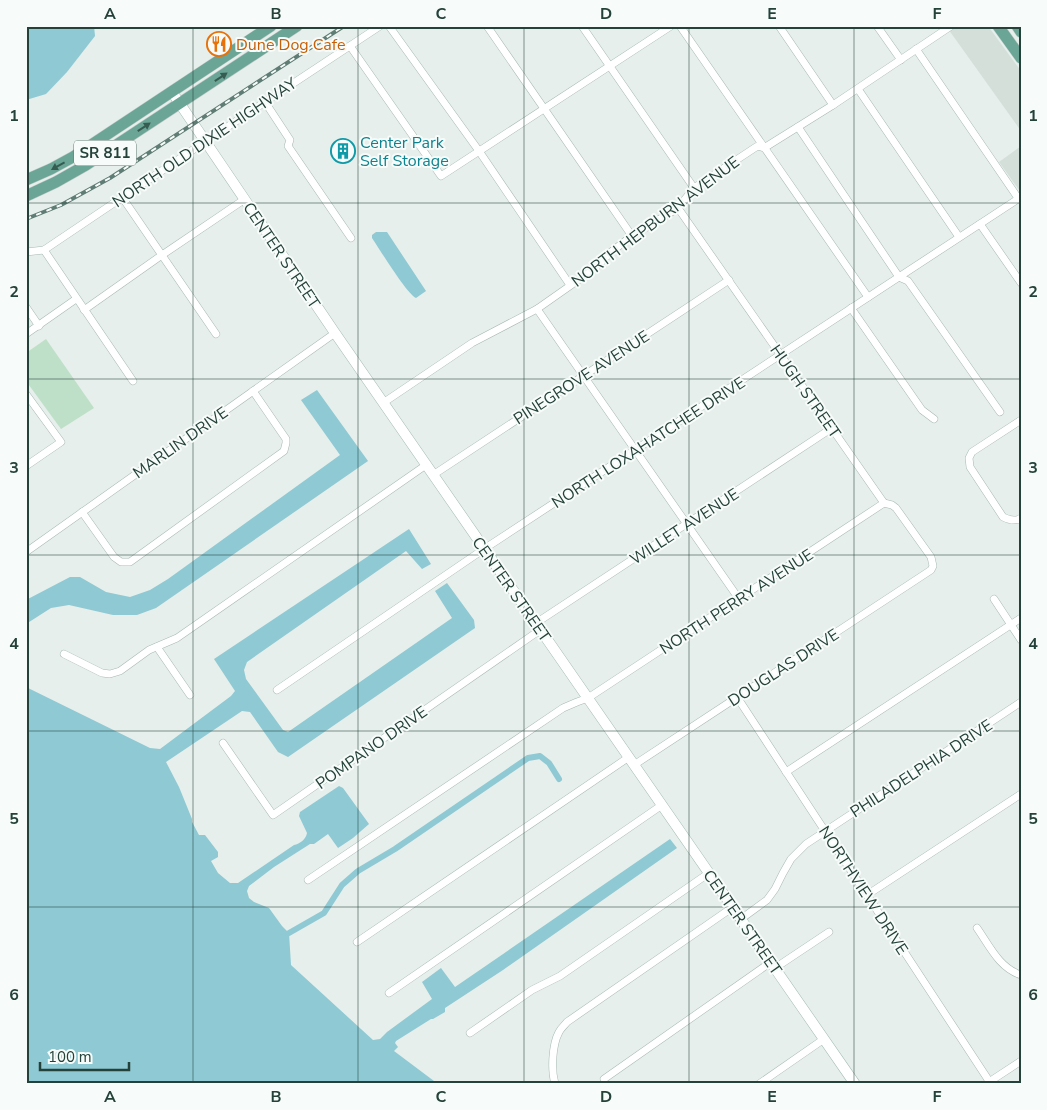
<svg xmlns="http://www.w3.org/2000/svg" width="1047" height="1110" viewBox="0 0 1047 1110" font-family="'Nunito Sans',sans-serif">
<rect width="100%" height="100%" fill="#e6efeb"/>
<g fill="#d4dfda">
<path d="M946 26H988L1021 71V131Z"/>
<path d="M1021 146V189L1019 190 999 162Z"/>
</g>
<path fill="#bfe0c8" d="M46 339 94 408 61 429 26 381V353Z"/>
<g fill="#8ec9d4">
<path d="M26 26H94L95 36 67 72 46 94 26 100Z"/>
<path d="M376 232H387L426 291 416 298C407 294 380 250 372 238V235Z"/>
<path d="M317 390 368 461 156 608 137 615H113L69 605 51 608 26 624V600L70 577H80L106 592 130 597 150 590 168 579 340 455 301 400Z"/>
<path d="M409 529 431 564 422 569 406 551 247 662 244 670 246 679 283 730 288 732 452 618 435 591 447 583 474 620 475 628 288 757 278 752 250 712 242 711 166 762 179 787 192 819V822L199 835H205L218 852V857L211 861 218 873 230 883H238L294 845C300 844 306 839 307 833L299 816 300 812 339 786 343 788 369 824 353 838 338 848 328 834 314 844H310L274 867 249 886 247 891 249 898 254 902 269 908 282 926 289 933 291 965 373 1040 380 1039 387 1032 432 999 422 982 441 968 455 987 670 839 677 848 503 970 445 1008V1012L433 1019H431L396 1041 395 1043 398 1047 394 1051 438 1084H26V687L150 748 160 749 231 696 235 691 214 659Z"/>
</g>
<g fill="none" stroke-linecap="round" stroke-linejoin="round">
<path stroke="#8ec9d4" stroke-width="6" d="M289 933 324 913 342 885 358 871 395 849 528 758 540 756 549 763 559 779"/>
<defs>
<g id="street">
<path d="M389 26 479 151 570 285"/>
<path d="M487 26 632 236"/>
<path d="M582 26 694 188"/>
<path d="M680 26 868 297"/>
<path d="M779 26 833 105"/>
<path d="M877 26 901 60"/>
<path d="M350 46 441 176 671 26"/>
<path d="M916 49 1018 198"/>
<path d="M858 89 959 237"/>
<path d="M265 102 290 140 288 146 351 238"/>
<path d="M798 127 899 277 908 281 1000 412"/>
<path d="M122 197 216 334"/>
<path d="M980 224 1021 283"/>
<path d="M44 250 133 381"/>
<path d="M26 252 44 250 206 141 380 26"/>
<path d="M26 307 39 326"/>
<path d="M851 308 922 410 934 419"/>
<path d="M537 309 739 599"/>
<path d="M84 310 162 255 245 199"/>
<path d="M26 334 76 299"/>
<path d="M26 394 61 442 26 466"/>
<path d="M383 403 472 343 537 309 594 269 611 252 632 236 678 208 694 188 756 147 758 146 764 148 833 105 951 26"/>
<path d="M1021 420 972 452 969 458 970 467 1003 517C1009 520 1015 522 1021 518"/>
<path d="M433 475 729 280"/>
<path d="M82 512 114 557 121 562H130L284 451 286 443V439L253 391"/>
<path d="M26 552 335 333"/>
<path d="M994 599 1021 640"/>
<path d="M536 623 832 428"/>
<path d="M157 647 190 695"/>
<path d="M64 654 102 673 110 674 120 671 149 650 177 638 426 465"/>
<path d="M277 690 484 549 1021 197"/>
<path d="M737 697 991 1084"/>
<path d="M223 743 273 815 540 630"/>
<path d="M634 765 931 570 933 566 931 557 896 508 892 505 884 503 678 208"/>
<path d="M786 772 1021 618"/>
<path d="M308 880 563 708 577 702 588 698 884 503"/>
<path d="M867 895 1021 794"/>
<path d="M741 919 767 900 775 889 783 873 791 859 806 844 1021 702"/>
<path d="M977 928C989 945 999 968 1021 975"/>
<path d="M357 942 629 757"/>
<path d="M775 968 829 932"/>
<path d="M389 993 662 805"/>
<path d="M470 1033 532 990 560 976 709 873"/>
<path d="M604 1079 771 962"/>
<path d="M555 1084C551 1070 552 1045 559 1032 561 1028 565 1025 567 1022L733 907"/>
<path d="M759 1084 824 1039"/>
<path d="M986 1084 1021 1061"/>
</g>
<path id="secondary" d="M172 92 335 333 855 1084"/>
<g id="primary">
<path d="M998 26 1021 58"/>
<path d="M1017 26 1021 32"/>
<path d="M26 180 51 169 73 157 271 26"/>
<path d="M26 196 56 182 86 165 297 26"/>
</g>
</defs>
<use href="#street" stroke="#a8b8b2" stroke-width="8"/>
<use href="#secondary" stroke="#a4bbb3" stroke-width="11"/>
<use href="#primary" stroke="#c2cac8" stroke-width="12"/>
<use href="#street" stroke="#fff" stroke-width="7"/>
<use href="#secondary" stroke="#fff" stroke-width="10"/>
<use href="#primary" stroke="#6aa596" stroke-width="11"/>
<defs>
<path id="rail" d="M26 219 61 205 110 178 344 26"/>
</defs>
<use href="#rail" stroke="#5f7d75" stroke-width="4"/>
<use href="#rail" stroke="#f7fbf9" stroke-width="2" stroke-dasharray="5.5" stroke-linecap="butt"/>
</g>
<defs><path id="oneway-solid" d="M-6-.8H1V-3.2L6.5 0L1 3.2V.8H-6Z" transform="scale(1.25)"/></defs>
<g fill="#365b51">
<use href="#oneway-solid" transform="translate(221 77) rotate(-34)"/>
<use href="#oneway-solid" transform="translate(144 127) rotate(-33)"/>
<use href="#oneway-solid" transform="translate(58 166) rotate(151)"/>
</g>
<path fill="none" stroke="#24423a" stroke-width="1" stroke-opacity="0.55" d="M193 26V1084M358 26V1084M524 26V1084M689 26V1084M854 26V1084M26 203H1021M26 379H1021M26 555H1021M26 731H1021M26 907H1021"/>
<defs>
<symbol id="restaurant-ring" viewBox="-11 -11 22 22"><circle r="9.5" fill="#f7fbf9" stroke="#e8710a" stroke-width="1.5"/><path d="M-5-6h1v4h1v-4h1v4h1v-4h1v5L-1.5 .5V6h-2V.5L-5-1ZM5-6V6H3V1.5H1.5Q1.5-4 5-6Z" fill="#e8710a"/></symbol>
<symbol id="building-ring" viewBox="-11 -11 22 22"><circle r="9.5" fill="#f7fbf9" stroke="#0f9aa8" stroke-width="1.5"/><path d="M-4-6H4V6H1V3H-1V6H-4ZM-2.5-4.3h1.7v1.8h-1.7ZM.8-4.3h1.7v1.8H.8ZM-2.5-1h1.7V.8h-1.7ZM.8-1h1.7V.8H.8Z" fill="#0f9aa8"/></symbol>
</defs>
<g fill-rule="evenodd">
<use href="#restaurant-ring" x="205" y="30" width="28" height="28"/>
<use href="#building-ring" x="329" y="137" width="28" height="28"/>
</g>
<g text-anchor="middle" stroke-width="4" stroke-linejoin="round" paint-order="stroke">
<rect fill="#f7fbf9" stroke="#637a73" stroke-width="1" x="74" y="140.5" width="62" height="25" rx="4"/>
<g font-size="15" font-weight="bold" fill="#24423a">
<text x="105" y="158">SR 811</text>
</g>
<g font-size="16" fill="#c56008" stroke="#f7fbf9" text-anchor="start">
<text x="236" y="50">Dune Dog Cafe</text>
</g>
<g font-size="16" fill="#24423a" stroke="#f7fbf9">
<text transform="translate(204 142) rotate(-34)" y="6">NORTH OLD DIXIE HIGHWAY</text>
<text transform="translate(655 221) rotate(-37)" y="6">NORTH HEPBURN AVENUE</text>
<text transform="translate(282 255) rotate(56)" y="6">CENTER STREET</text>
<text transform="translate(581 377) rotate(-33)" y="6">PINEGROVE AVENUE</text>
<text transform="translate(806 391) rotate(55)" y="6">HUGH STREET</text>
<text transform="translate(180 442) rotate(-35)" y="6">MARLIN DRIVE</text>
<text transform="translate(648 442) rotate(-33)" y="6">NORTH LOXAHATCHEE DRIVE</text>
<text transform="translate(684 526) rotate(-33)" y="6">WILLET AVENUE</text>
<text transform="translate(512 589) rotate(55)" y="6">CENTER STREET</text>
<text transform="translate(736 601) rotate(-33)" y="6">NORTH PERRY AVENUE</text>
<text transform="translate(783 667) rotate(-33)" y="6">DOUGLAS DRIVE</text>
<text transform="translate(371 747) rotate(-35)" y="6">POMPANO DRIVE</text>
<text transform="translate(921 768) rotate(-33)" y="6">PHILADELPHIA DRIVE</text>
<text transform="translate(864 890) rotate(57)" y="6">NORTHVIEW DRIVE</text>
<text transform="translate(743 922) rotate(55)" y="6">CENTER STREET</text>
</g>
<g font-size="16" fill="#0d838f" stroke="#f7fbf9" text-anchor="start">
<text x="360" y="148">Center Park<tspan x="360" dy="18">Self Storage</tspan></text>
</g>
</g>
<rect width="1047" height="1110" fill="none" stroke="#f7fbf9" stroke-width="55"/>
<path d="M40 1062v8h89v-8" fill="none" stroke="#24423a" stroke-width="2.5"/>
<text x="48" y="1062" font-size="15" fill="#24423a" stroke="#f7fbf9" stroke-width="4" paint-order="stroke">100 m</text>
<rect x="28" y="28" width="992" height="1054" fill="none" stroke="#24423a" stroke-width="2"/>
<g font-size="16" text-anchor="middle" font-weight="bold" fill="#24423a">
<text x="110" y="19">A</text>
<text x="276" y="19">B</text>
<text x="441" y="19">C</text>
<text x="606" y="19">D</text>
<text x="772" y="19">E</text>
<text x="937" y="19">F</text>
<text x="14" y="121">1</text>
<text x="1033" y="121">1</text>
<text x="14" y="297">2</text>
<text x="1033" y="297">2</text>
<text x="14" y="473">3</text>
<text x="1033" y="473">3</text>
<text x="14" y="649">4</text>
<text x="1033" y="649">4</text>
<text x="14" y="824">5</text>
<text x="1033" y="824">5</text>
<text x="14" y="1000">6</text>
<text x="1033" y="1000">6</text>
<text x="110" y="1102">A</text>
<text x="276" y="1102">B</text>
<text x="441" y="1102">C</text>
<text x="606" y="1102">D</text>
<text x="772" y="1102">E</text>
<text x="937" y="1102">F</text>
</g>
</svg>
